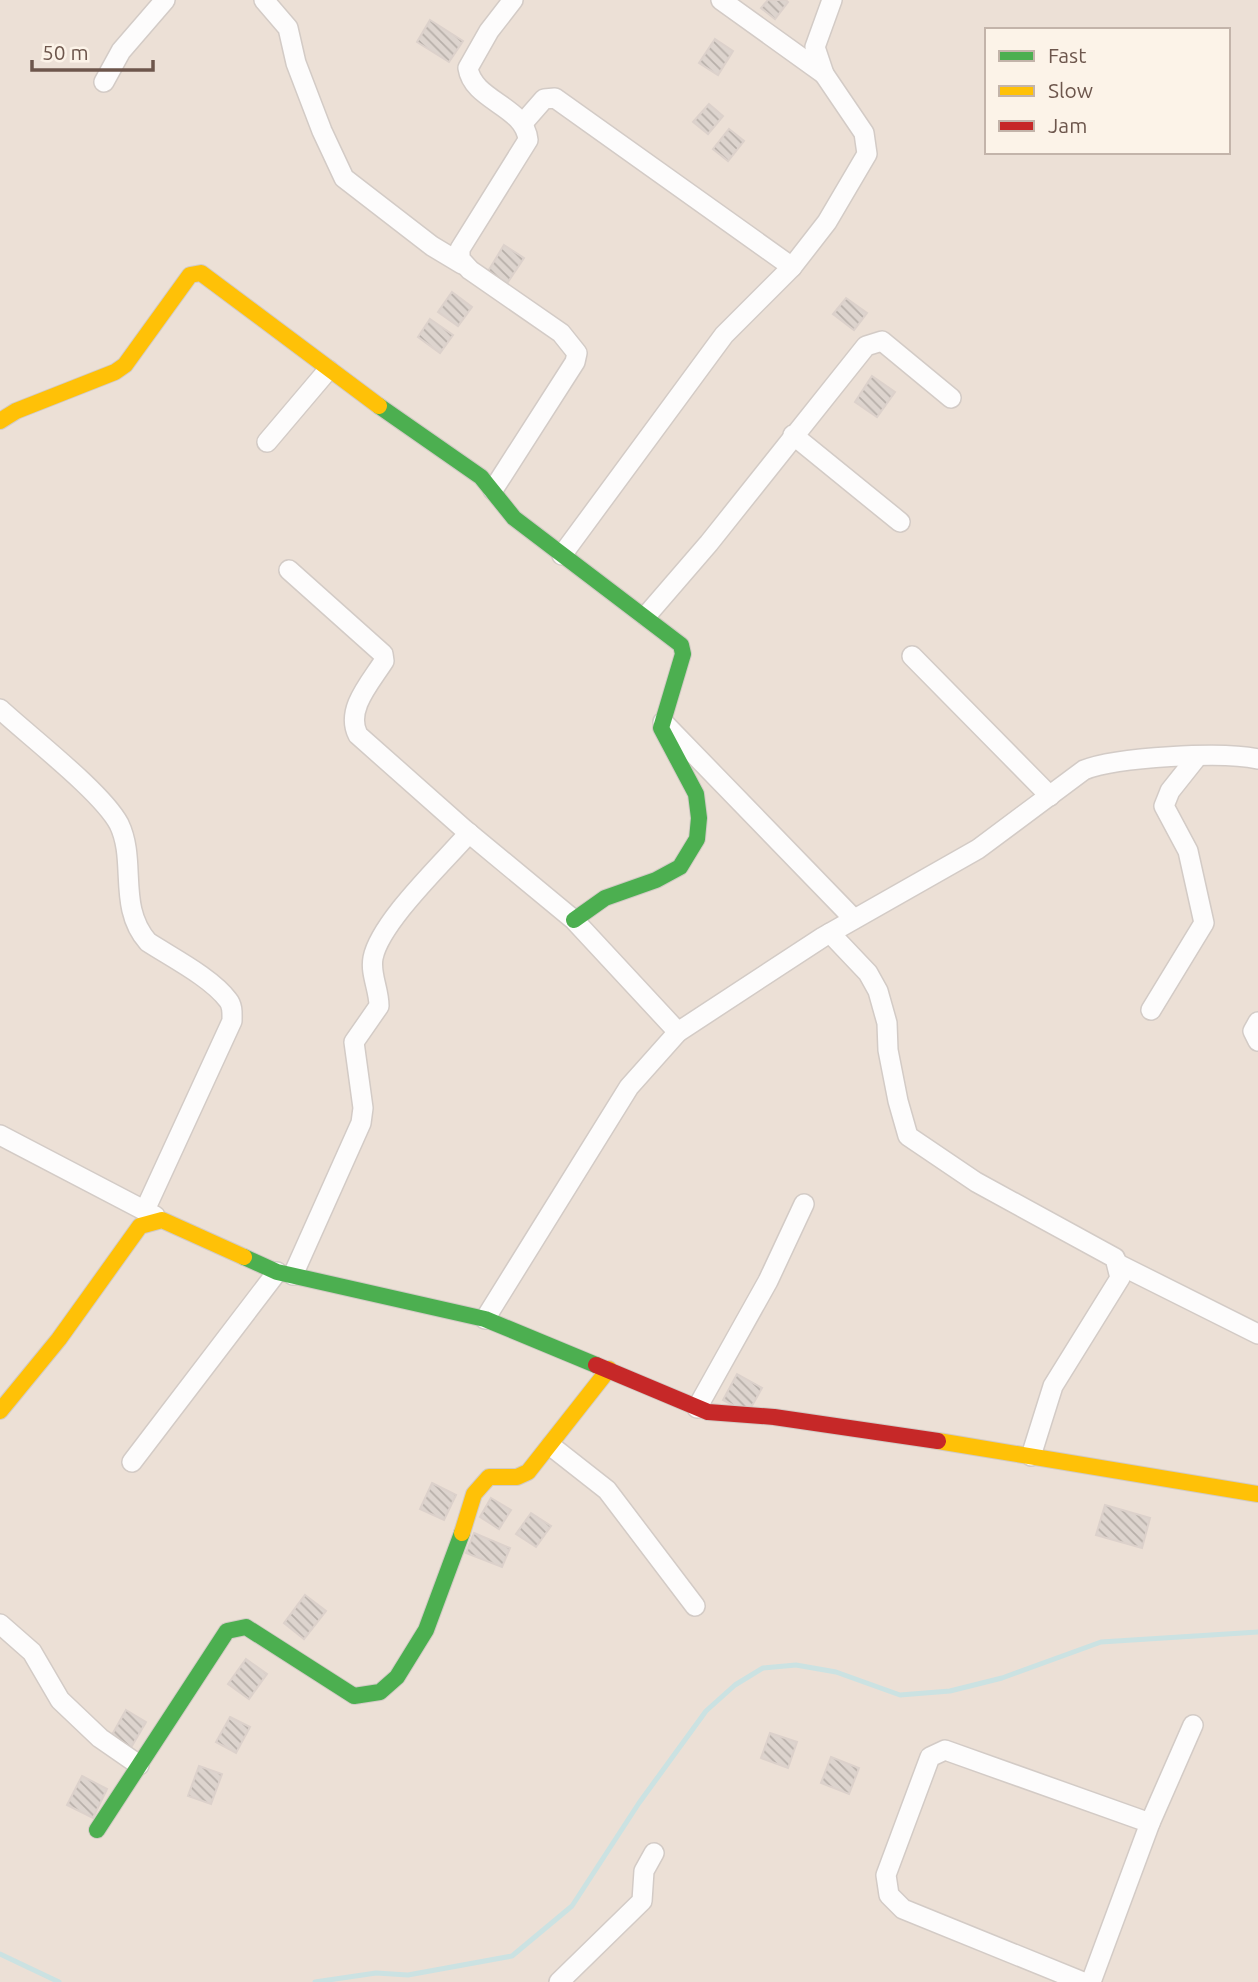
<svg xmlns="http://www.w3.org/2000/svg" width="1258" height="1982" viewBox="0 0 1258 1982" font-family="Ubuntu,sans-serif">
<defs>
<pattern id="building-back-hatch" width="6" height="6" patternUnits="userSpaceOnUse" patternTransform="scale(1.75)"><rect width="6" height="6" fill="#ddd4ce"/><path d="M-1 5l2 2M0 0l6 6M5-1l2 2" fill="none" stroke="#b7afa9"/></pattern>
</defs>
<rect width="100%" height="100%" fill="#f4eee8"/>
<path fill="#ece0d6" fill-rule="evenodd" d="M0 0H1258V1982H0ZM987 30H1228V152H987Z"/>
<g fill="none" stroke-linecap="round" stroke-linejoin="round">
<g stroke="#cbe2e2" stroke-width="5">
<path d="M0 1954 59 1982"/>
<path d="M315 1982 376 1973 408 1975 512 1956 572 1906 639 1803 706 1711 735 1685 763 1668 796 1665 836 1672 900 1695 950 1691 1002 1678 1101 1642 1258 1632"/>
</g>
</g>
<g fill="url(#building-back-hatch)" stroke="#dcd1cb" stroke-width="2">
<path d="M768 0H786L788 2 775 19 761 8Z"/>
<path d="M430 20 463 41 449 62 417 42Z"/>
<path d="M715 39 733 51 718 75 699 63Z"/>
<path d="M709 104 723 116 708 134 693 122Z"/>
<path d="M729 129 744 141 728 161 713 149Z"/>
<path d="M504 245 524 258 506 285 487 273Z"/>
<path d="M452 292 472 307 458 326 438 312Z"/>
<path d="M846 298 867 313 854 330 833 314Z"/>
<path d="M430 319 453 335 440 353 418 337Z"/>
<path d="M872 376 895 392 877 417 855 402Z"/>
<path d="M737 1374 762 1388 748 1413 723 1400Z"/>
<path d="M432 1483 456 1495 444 1520 420 1509Z"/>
<path d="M491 1498 511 1510 499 1529 480 1517Z"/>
<path d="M1105 1505 1150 1518 1142 1548 1096 1535Z"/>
<path d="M531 1513 551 1526 536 1547 516 1534Z"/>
<path d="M474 1533 510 1548 502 1567 466 1553Z"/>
<path d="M305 1595 326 1611 304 1639 284 1623Z"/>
<path d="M246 1659 267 1674 249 1699 228 1684Z"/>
<path d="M126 1710 146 1722 129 1751 109 1740Z"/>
<path d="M230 1717 250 1727 236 1753 216 1742Z"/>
<path d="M770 1733 797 1742 788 1768 761 1758Z"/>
<path d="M831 1757 859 1768 849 1794 821 1783Z"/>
<path d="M199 1766 222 1774 211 1804 188 1796Z"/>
<path d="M82 1776 107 1789 93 1818 67 1805Z"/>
</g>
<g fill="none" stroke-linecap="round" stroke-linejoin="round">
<defs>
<g id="street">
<path d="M264 0 288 28 296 63 322 131 344 178 432 246 462 264"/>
<path d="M721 0 824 74"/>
<path d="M104 82 121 51 165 0"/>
<path d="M523 123 544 99 555 98 792 267"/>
<path d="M793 435 900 522"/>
<path d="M267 442 328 370"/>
<path d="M493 490 575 362 577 353 561 333 470 270 460 259V249L528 140C525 106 473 101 468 68L489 31 513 0"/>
<path d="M562 555 724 335 792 267 827 222 867 154 864 133 824 74 815 47 832 0"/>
<path d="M289 570 383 654 384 661C370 683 345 710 358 735L464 829 574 920 678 1032"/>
<path d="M646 616 709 543 866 346 882 341 951 398"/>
<path d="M912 656 1050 796"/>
<path d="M0 709C29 736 102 792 119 824 137 861 117 907 148 942 171 957 212 978 228 1000 233 1006 232 1014 232 1021L145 1210"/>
<path d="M663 722 854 919"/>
<path d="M830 933 868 973 878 991 887 1023 888 1050 898 1101 908 1136 976 1182 1115 1258 1120 1278 1053 1386 1031 1456"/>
<path d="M1151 1010 1204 923 1188 851 1164 806 1170 791 1197 757"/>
<path d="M1258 1022 1253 1031 1258 1041"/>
<path d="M0 1135 155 1216"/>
<path d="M1120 1265 1258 1334"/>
<path d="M293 1275 361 1123 363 1108 354 1042 379 1006C379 989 370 974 373 958 380 922 444 862 469 833"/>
<path d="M485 1319 629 1087 678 1032 823 937 978 849 1084 770C1116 757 1224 751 1258 759"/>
<path d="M697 1408 768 1281 804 1204"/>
<path d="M551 1446 607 1490 695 1606"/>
<path d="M132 1462 277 1272"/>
<path d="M0 1624 32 1652 60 1700 100 1738 139 1765"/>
<path d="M559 1982 642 1901 644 1871 654 1853"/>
<path d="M1083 1982 903 1909 889 1895 886 1875 930 1757 945 1750 1150 1823"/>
<path d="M1091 1982 1150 1823 1193 1725"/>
</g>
<g id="fast">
<path d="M379 406 481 477 514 518 681 645 683 654 661 728 696 794 699 818 697 839 680 867 656 880 605 898 574 920"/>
<path d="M244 1257 277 1272 485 1319 596 1365"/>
<path d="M97 1830 227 1631 246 1627 354 1696 380 1692 397 1677 426 1630 462 1533"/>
</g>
<g id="slow">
<path d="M0 421 16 411 115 372 125 365 190 275 201 273 379 406"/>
<path d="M0 1411 59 1339 140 1226 162 1220 244 1257"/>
<path d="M938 1441 1258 1494"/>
<path d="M462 1533 474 1494 489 1477H517L528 1472 609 1369"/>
</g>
<path id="jam" d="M596 1365 708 1412 774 1417 938 1441"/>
</defs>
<use href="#street" stroke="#d3cbc6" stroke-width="22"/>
<use href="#fast" stroke="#d2cbc5" stroke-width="18"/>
<use href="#slow" stroke="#d2cbc5" stroke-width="18"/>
<use href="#jam" stroke="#d2cbc5" stroke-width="18"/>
<use href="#street" stroke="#fdfcfc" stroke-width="19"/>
<use href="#fast" stroke="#4caf50" stroke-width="16"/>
<use href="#slow" stroke="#ffc107" stroke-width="16"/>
<use href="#jam" stroke="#c62828" stroke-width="16"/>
</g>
<rect x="985" y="28" width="245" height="126" fill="#fcf3e8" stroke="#c3b4aa" stroke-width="2"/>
<rect x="999" y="51" width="35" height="10" fill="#4caf50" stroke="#c3b4aa" stroke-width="2"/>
<text x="1048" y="63" font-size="21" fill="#6d564c">Fast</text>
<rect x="999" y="86" width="35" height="10" fill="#ffc107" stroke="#c3b4aa" stroke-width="2"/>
<text x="1048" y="98" font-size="21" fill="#6d564c">Slow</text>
<rect x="999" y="121" width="35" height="10" fill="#c62828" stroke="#c3b4aa" stroke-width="2"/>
<text x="1048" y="133" font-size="21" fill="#6d564c">Jam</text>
<path d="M32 60v10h121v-10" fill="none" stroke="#6d564c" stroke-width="3.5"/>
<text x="42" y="60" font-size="21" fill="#6d564c" stroke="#fcf3e8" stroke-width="5" paint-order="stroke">50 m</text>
</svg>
